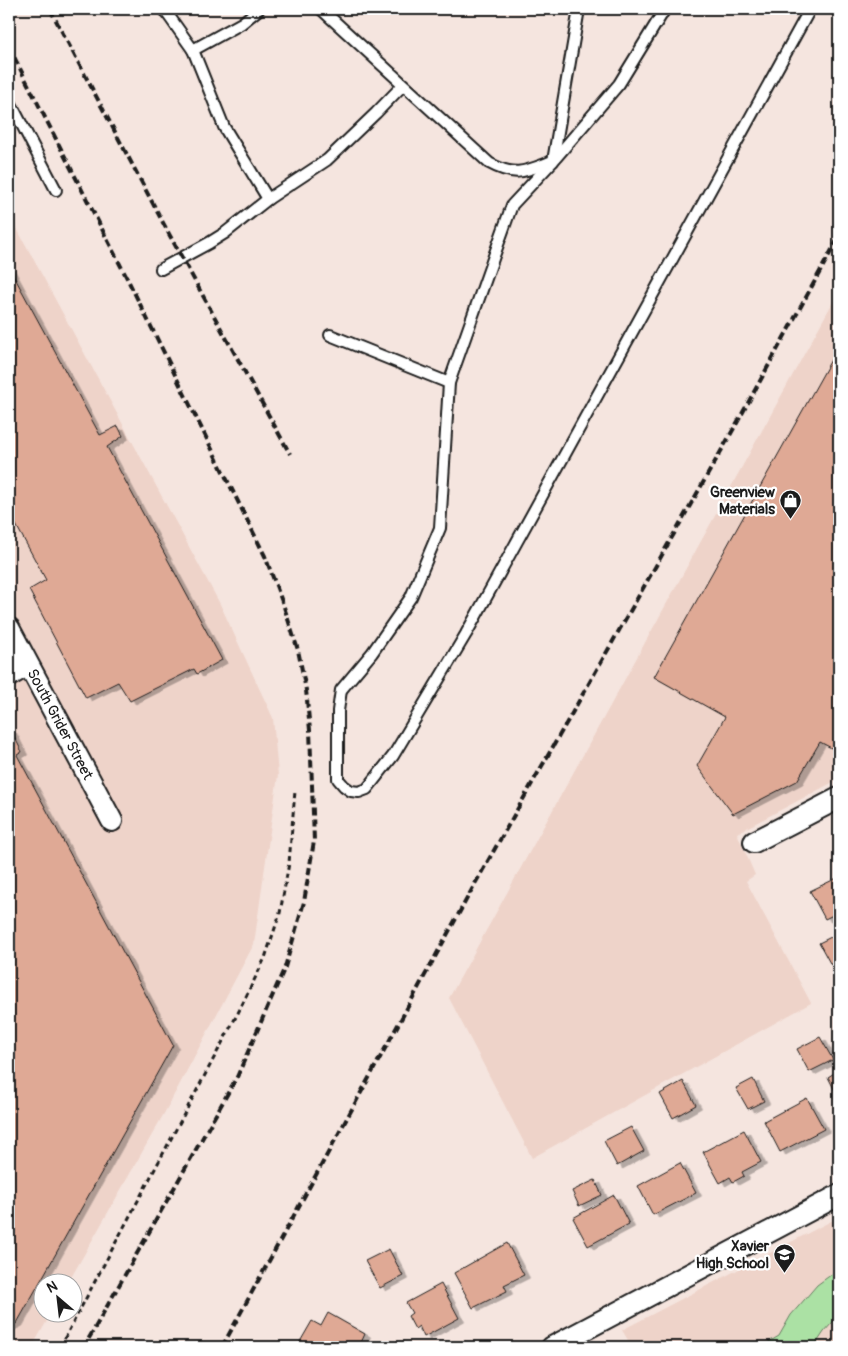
<svg xmlns="http://www.w3.org/2000/svg" width="848" height="1356" viewBox="0 0 848 1356" font-family="Pangolin,sans-serif">
<defs>
<filter id="shadow"><feDropShadow dx="5.5" dy="3" stdDeviation="0" flood-color="#0004"/></filter>
</defs>
<rect width="100%" height="100%" fill="#f5e5df"/>
<filter id="ink" filterUnits="userSpaceOnUse"><feTurbulence type="fractalNoise" baseFrequency=".02" numOctaves="2"/><feDisplacementMap in="SourceGraphic" scale="10" xChannelSelector="R" yChannelSelector="G"/><feConvolveMatrix kernelMatrix="1 2 1 2 8 2 1 2 1" color-interpolation-filters="sRGB"/></filter>
<g filter="url(#ink)">
<g fill="#eed3c9">
<path d="M9 214 220 604 273 718 278 775 254 944 166 1110 68 1283 42 1284V1314H51L32 1347H9Z"/>
<path d="M839 291V779L737 833 755 875 746 881 811 1003 532 1158 449 998Z"/>
<path d="M839 1217V1347H632L622 1330Z"/>
</g>
<path fill="#abe1a4" stroke="#647e60" d="M839 1269V1315L824 1332 814 1347H760L779 1336 791 1315 805 1299 817 1285Z"/>
<g fill="#dfa995" stroke="#1c1c1c" filter="url(#shadow)">
<path d="M9 267 100 435 118 426 123 436 107 447 222 660 197 674 194 669 130 701 118 682 86 698 29 590 46 580 9 512Z"/>
<path d="M832 358 839 362V752L820 742 797 781 733 814 697 766 725 717 654 677Z"/>
<path d="M11 730 22 752 17 755 173 1045 17 1323 9 1327V731Z"/>
<path d="M839 877V912L825 919 810 891Z"/>
<path d="M839 933V961L831 965 819 943Z"/>
<path d="M820 1037 833 1060 809 1072 797 1049Z"/>
<path d="M839 1070V1099L828 1077Z"/>
<path d="M753 1079 764 1101 748 1109 736 1088Z"/>
<path d="M683 1081 696 1105 673 1118 660 1094Z"/>
<path d="M807 1098 824 1129 780 1152 764 1121Z"/>
<path d="M631 1127 644 1151 617 1166 604 1141Z"/>
<path d="M744 1130 761 1162 742 1172 744 1176 733 1182 730 1177 720 1183 703 1152Z"/>
<path d="M680 1163 696 1193 653 1215 638 1186Z"/>
<path d="M595 1180 602 1195 579 1206 572 1191Z"/>
<path d="M614 1195 629 1224 588 1246 573 1218Z"/>
<path d="M507 1243 524 1275 504 1285 507 1291 473 1308 454 1273Z"/>
<path d="M389 1249 403 1276 380 1288 365 1261Z"/>
<path d="M441 1284 459 1318 424 1337 419 1326 415 1329 408 1316 412 1313 406 1303Z"/>
<path d="M328 1313 365 1334 359 1347H297L312 1321 321 1326Z"/>
</g>
<g fill="none" stroke-linecap="round" stroke-linejoin="round">
<defs>
<g id="service">
<path d="M164 9 193 50 242 23 259 9"/>
<path d="M321 9 489 163C516 178 526 171 553 161L579 9"/>
<path d="M665 9 619 84 553 161 512 205 449 383 440 528 411 597 372 653 341 690 338 711V779L344 786 351 791 359 792 367 789 393 756 466 634 810 9"/>
<path d="M193 50 224 127 268 199"/>
<path d="M9 100 56 190"/>
<path d="M161 269 209 243 225 233 268 199 327 160 376 113 403 85"/>
<path d="M330 335 449 383"/>
</g>
<g id="minor">
<path id="s1" d="M9 628 112 821"/>
<path d="M9 676 28 665"/>
<path d="M754 842 839 798"/>
<path d="M552 1347 839 1195"/>
</g>
</defs>
<use href="#service" stroke="#1c1c1c" stroke-width="14"/>
<use href="#minor" stroke="#1c1c1c" stroke-width="24"/>
<path stroke="#1c1c1c" stroke-width="3" stroke-dasharray="5 4" stroke-linecap="butt" d="M60 1347 238 1013 265 958 280 913 289 863 295 791"/>
<use href="#service" stroke="#fff" stroke-width="10"/>
<use href="#minor" stroke="#fff" stroke-width="20"/>
<g stroke="#1c1c1c" stroke-width="4" stroke-dasharray="8 4" stroke-linecap="butt">
<path d="M50 9 169 234 290 454"/>
<path d="M9 47 127 278 265 556 284 607 298 650 306 690 310 730 314 841 304 902 285 967 237 1077 84 1347"/>
<path d="M222 1347 476 882 737 423 839 237"/>
</g>
</g>
</g>
<defs>
<symbol id="shop-pin" viewBox="-11 -11 22 30"><path d="M0 17L-7.5 6A9.5 9.5 0 1 1 7.5 6Z" fill="#1c1c1c" stroke="#fff"/><path d="M-5-2.5h2.3a2.7 3.5 0 0 1 5.4 0H5L5.5 6h-11ZM-1.5-2.5h3a1.5 2.3 0 0 0-3 0Z" fill="#fff"/></symbol>
<symbol id="school-pin" viewBox="-11 -11 22 30"><path d="M0 17L-7.5 6A9.5 9.5 0 1 1 7.5 6Z" fill="#1c1c1c" stroke="#fff"/><path d="M0-5L7-2L0 1L-7-2ZM-4 1L0 2.5L4 1V4Q0 6-4 4Z" fill="#fff"/></symbol>
</defs>
<g fill-rule="evenodd">
<use href="#shop-pin" x="778" y="488" width="25" height="34"/>
<use href="#school-pin" x="772" y="1242" width="25" height="34"/>
</g>
<g text-anchor="middle" stroke-width="4.5" stroke-linejoin="round" paint-order="stroke">
<g font-size="15" font-weight="bold" fill="#1c1c1c" stroke="#fff" text-anchor="end">
<text x="775" y="497">Greenview<tspan x="775" dy="17">Materials</tspan></text>
<text x="769" y="1251">Xavier<tspan x="769" dy="17">High School</tspan></text>
</g>
<g font-size="15" fill="#1c1c1c" stroke="#fff">
<text dy="5" stroke="none"><textPath href="#s1" startOffset="109">South Grider Street</textPath></text>
</g>
</g>
<rect width="848" height="1356" fill="none" stroke="#fff" stroke-width="30"/>
<rect x="15" y="15" width="818" height="1326" fill="none" stroke="#1c1c1c" stroke-width="2" filter="url(#ink)"/>
<g transform="translate(58 1298) rotate(332)"><circle r="24" fill="#ffffff" stroke="#a4a4a4"/>
<path d="M0-4L9 19L0 12L-9 19Z" fill="#1c1c1c"/>
<text y="-8" font-size="14" font-weight="bold" text-anchor="middle" fill="#1c1c1c">N</text>
</g>
</svg>
